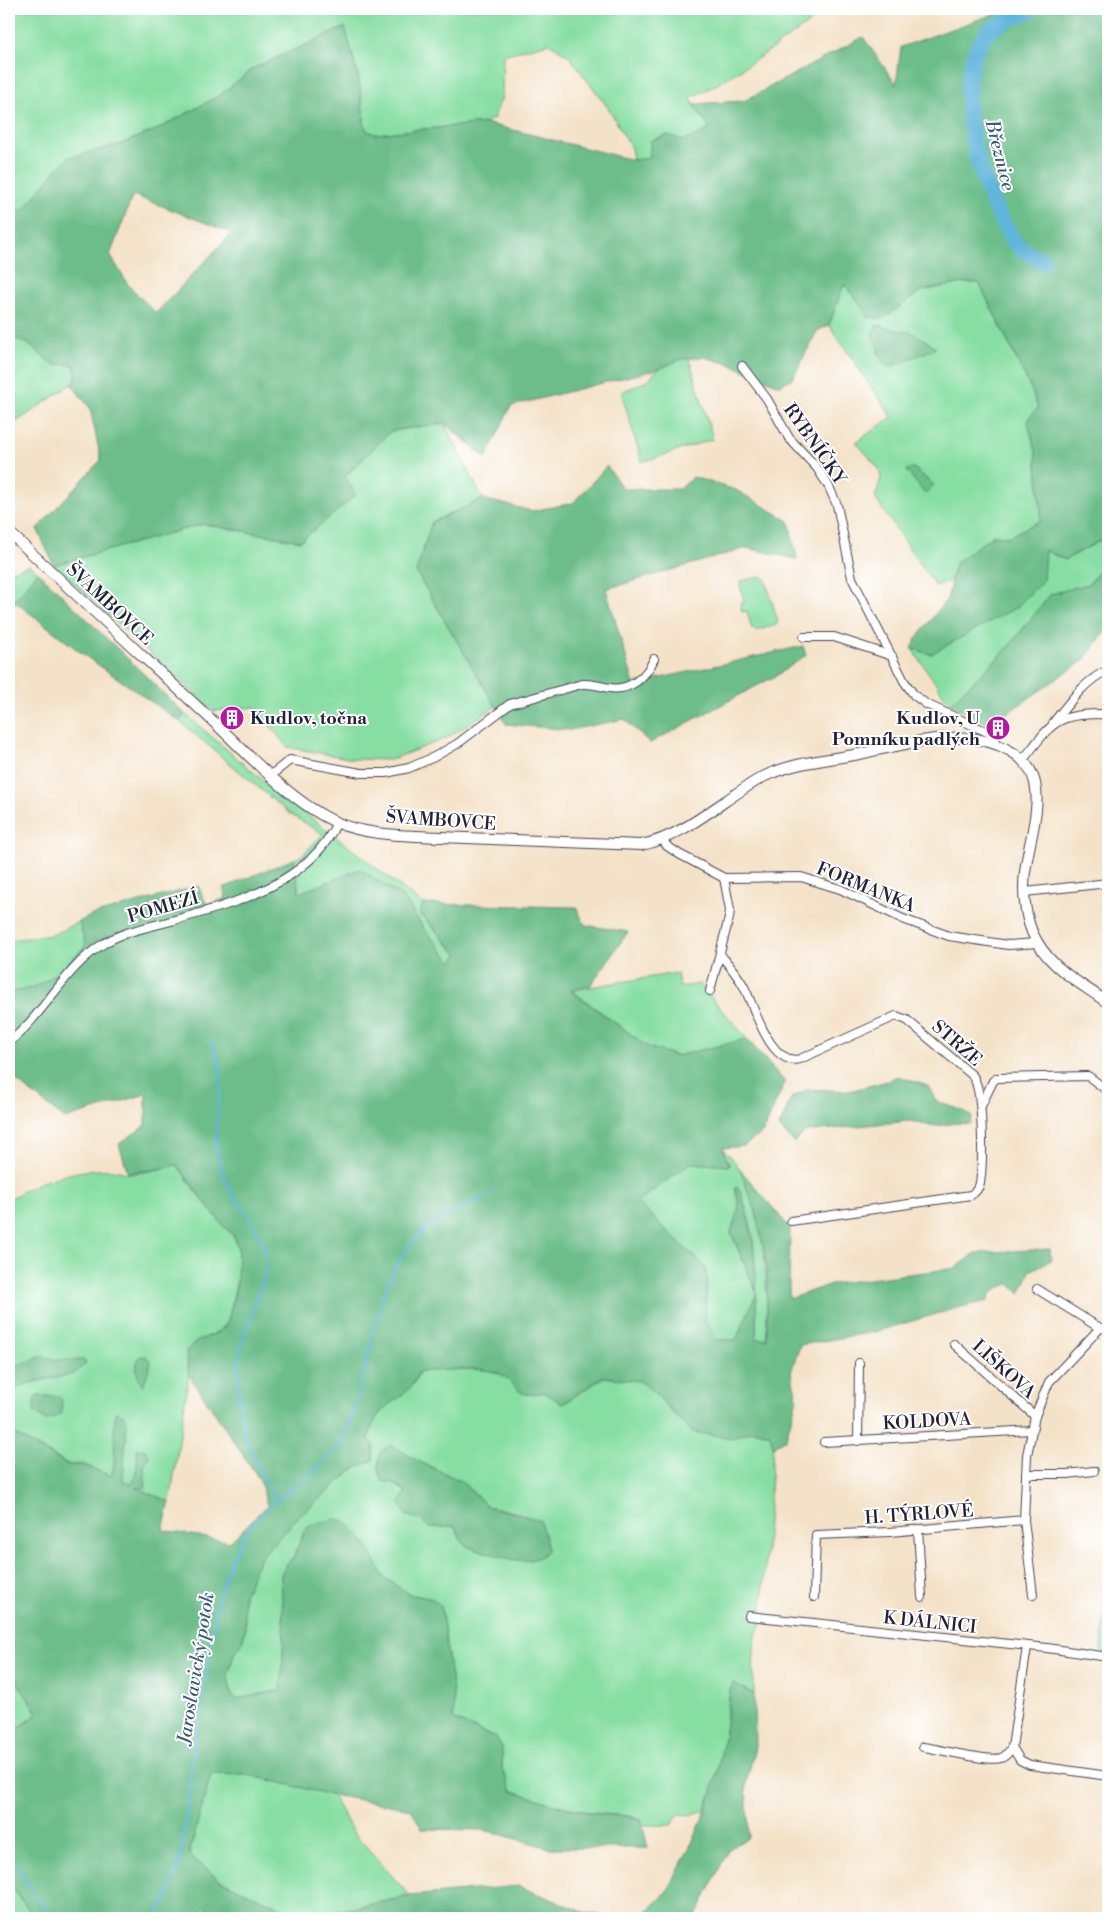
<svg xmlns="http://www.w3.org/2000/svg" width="1117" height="1927" viewBox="0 0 1117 1927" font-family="'Libre Bodoni',serif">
<rect width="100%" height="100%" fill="#fff"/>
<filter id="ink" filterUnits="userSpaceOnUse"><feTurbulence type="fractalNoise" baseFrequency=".02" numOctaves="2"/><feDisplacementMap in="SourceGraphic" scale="10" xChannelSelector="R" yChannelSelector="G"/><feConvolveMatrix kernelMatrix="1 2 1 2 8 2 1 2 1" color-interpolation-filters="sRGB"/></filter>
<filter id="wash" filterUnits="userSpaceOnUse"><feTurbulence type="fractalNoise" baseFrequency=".0096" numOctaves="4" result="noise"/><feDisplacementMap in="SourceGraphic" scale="20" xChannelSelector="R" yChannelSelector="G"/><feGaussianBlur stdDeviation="1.12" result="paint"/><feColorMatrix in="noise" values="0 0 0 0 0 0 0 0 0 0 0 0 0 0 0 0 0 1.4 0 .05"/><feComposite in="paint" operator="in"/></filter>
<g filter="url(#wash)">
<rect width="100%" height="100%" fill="#f4e2c8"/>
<g fill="#86dea3" stroke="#54806f" fill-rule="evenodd">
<path d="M9 9H630L632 11 634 9H827C811 23 704 98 690 96L693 104 710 129 685 141 667 135 651 141 650 158 633 160 631 148 609 109 569 56 549 43 503 55 502 97 494 118 485 123 376 134 367 131 365 127 359 80 345 27 254 68 220 95 158 129 57 169 26 207 9 219Z"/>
<path d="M963 283H979L1031 389 1038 408 1030 416 1029 427 1036 451 1041 515 1040 521 1008 537 994 535 956 562 950 581 935 586 875 498 881 478 879 469 856 442 892 417 829 325 844 284 862 306 867 317 883 318 921 291ZM886 328 915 334 936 348 895 365 887 366 877 351Z"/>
<path d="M9 336 27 343 54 365 69 364 75 367 76 381 9 427Z"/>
<path d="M689 358 713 439 642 462 621 392 647 381 658 369 681 359Z"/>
<path d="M444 423 483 499 432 522 416 572 496 706 447 738 390 760 353 759 287 747 255 707 213 711 54 565 203 524 301 541 345 477 391 431Z"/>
<path d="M1105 538 1108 542V560L1089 584 1051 594 1006 650 950 704 912 649 931 654 965 634 1044 550 1065 560Z"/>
<path d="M29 565 38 572 14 601 9 616V572Z"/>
<path d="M762 576 765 578 778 622 776 625 756 631 752 629 747 611 742 612 740 604 744 602 740 585 741 581Z"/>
<path d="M185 714 266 783 423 904 420 914 458 955 452 962 424 929 404 898 299 893 294 859 301 856 323 834 290 814 179 721Z"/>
<path d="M79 922 86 945C67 966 40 993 9 991V940L52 935Z"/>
<path d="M677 973 679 987 700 984 747 1039 676 1056 648 1047 571 990Z"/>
<path d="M722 1148C728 1154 735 1161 740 1169 768 1220 767 1283 767 1340L756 1339V1295L736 1340H717L705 1319 707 1279 705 1267 636 1202 691 1163 729 1166ZM739 1188 753 1234 756 1291 731 1233 739 1206Z"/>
<path d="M177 1164 195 1191 237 1241 239 1270 228 1321C218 1338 198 1336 186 1351L189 1375 170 1502 83 1464 70 1465 9 1431V1200C37 1180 77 1168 112 1170 117 1170 122 1172 127 1173 143 1174 161 1169 177 1164Z"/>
<path d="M474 1369C484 1370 495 1370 504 1376 523 1388 517 1400 544 1392L563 1404 604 1377 640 1381 657 1395 679 1420 733 1438 753 1430 770 1434 773 1447 761 1625C751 1634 754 1680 754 1694L733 1683 730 1690C725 1731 723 1773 704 1810L691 1815 680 1814 671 1825H643C639 1817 628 1815 619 1815 582 1814 547 1802 512 1791L502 1770V1747L497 1739 453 1719 454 1700 441 1606 433 1599 409 1594 384 1577 377 1567 372 1554 334 1519 311 1525 305 1530 293 1558 288 1562 281 1575 284 1635 281 1690 237 1699 231 1693 228 1676 234 1654 241 1646 245 1630 244 1595 260 1558 293 1522 352 1470 373 1460 369 1439 373 1421 391 1401 413 1384 420 1371ZM392 1445 416 1460 461 1481 487 1506 519 1513 547 1549C545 1553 540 1557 535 1557 524 1559 476 1552 467 1546 460 1542 458 1533 455 1526L429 1528 420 1519 405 1515 406 1492 393 1483Z"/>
<path d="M1108 1572V1654L1102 1653 1101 1648Z"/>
<path d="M9 1670 25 1691 37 1714 9 1735Z"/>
<path d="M211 1774 248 1775 332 1795 353 1832 410 1896 304 1918 219 1880 189 1854Z"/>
<path d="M9 1883 35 1918H9Z"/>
</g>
<g fill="#6cbd89" stroke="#477062" fill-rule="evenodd">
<path d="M1008 9H1108V542L1105 538 1065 560 1045 550 1043 581 1017 607 931 654 912 649 916 639 947 599 956 562 994 535 1008 537 1040 521 1041 515 1036 451 1028 423 1030 416 1038 408 1031 388 979 283H963L921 291 884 318 867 317 862 306 844 284 829 325 817 331 793 378 779 385 729 364 704 357 681 359 658 369 511 406 486 458 444 423 391 431 345 476 356 495 301 541 203 524 54 565 37 529 101 460 90 408 72 385 76 381 75 367 69 364 54 365 27 343 9 336V219L26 207 57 169 68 158 121 144 158 129 220 95 254 68 345 27 359 80 365 127 367 131 376 134 485 123 633 160 650 158V141L667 135 685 141 710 129 693 104 744 101 863 37 896 84 901 47ZM133 195 232 233 156 313 129 286 110 255Z"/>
<path d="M882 325C891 332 902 329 912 333 921 336 929 343 936 348L895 365 887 366 883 362 872 335 876 326Z"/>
<path d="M607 466 623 489H680L693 477 736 490 789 521 797 559 747 548 606 589 634 684 803 646 806 655 779 674 650 743 624 719 570 730 506 724 416 572 432 522 483 499 532 511 573 503Z"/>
<path d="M914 468 934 485 925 494 906 470Z"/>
<path d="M1108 560V628L1084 660 990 725 950 704 1006 650 1051 594 1089 584Z"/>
<path d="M38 572 185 714 179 721 84 655 14 601Z"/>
<path d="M294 859 299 893 360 869 404 898 424 929 452 962 458 954 420 913 423 904 576 907 585 925 628 932 590 986 571 991 648 1047 676 1056 747 1039 785 1082 763 1132 744 1146 722 1148 730 1166 691 1163 637 1202 705 1267 707 1279 705 1319 717 1340H736L757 1293 731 1232 739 1206 735 1188H739C758 1237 757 1287 756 1339H767V1266L755 1209 739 1168 790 1228 789 1299 831 1284 956 1268 976 1253 1050 1249 1051 1260 1030 1271 1020 1294 1010 1284C1000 1286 991 1290 988 1301L961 1307 874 1332 800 1345 791 1372 797 1398 786 1438 773 1447 770 1434 753 1430 733 1438 692 1432 657 1395 640 1381 603 1377 562 1404 544 1392C510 1402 519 1377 491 1371 468 1366 443 1372 420 1371 416 1375 415 1380 412 1385 393 1408 376 1403 369 1439L374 1444 373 1460 352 1470 293 1522 260 1558 244 1595 245 1630 241 1646 234 1654 228 1676 231 1693 237 1699 281 1690 284 1635 281 1575 288 1562 293 1558 305 1530 311 1525 334 1519 346 1521 365 1542 384 1577 409 1594 433 1599 441 1606 454 1700 453 1719 497 1739 502 1747V1770L512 1791C538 1799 564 1808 591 1813 609 1816 623 1814 641 1820L648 1848H549L484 1830 422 1829 411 1809 332 1795 248 1775 211 1774 189 1854 219 1880 304 1918H218L204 1908 201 1918H35L9 1883V1735L38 1714 9 1670V1431L68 1465H83L111 1476C118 1457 111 1433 116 1412L124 1415 127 1424 123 1481 132 1485 137 1469V1449L146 1450 149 1456 144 1466 146 1488 135 1487 170 1502 163 1530 230 1542 267 1505 260 1480 189 1375 186 1351 197 1341 221 1331 228 1321 237 1283 238 1247 233 1234 223 1226 177 1165 160 1169 128 1173 119 1144 146 1125V1094L65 1119 9 1075V991C40 993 67 966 86 945L79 922 92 915 198 886 207 905 226 898 223 888Z"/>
<path d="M897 1076 928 1086 936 1101 964 1111 972 1117 970 1124 956 1123 936 1126 910 1121 868 1125 805 1132 794 1143 779 1127 791 1098 807 1089 849 1091 888 1081Z"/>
<path d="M43 1356 57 1360H84L86 1363 74 1374 33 1382 9 1390V1368Z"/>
<path d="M146 1356 151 1362 143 1387C137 1377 134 1369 139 1357Z"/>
<path d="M37 1396H58L62 1400V1414L46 1421 34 1412V1401Z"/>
<path d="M392 1445 416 1460 461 1481 487 1506 540 1520 548 1549C534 1569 505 1558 486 1552 480 1550 472 1549 467 1546 460 1542 458 1533 455 1526L429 1528 420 1519 405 1515 400 1503 406 1491 393 1483 382 1481 378 1468 381 1451Z"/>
<path d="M733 1683 754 1694 755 1747 746 1784 749 1837 729 1849 695 1918H638C647 1910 659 1902 666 1892 673 1884 677 1872 682 1862 714 1803 723 1756 730 1690Z"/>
<path d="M518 1886 581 1911 613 1918H307L410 1896Z"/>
</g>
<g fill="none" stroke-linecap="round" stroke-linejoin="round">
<g stroke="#60b5dc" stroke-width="2.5">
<path d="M276 1501C301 1483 325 1465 343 1439 349 1430 351 1415 355 1404 373 1351 377 1271 421 1233 442 1215 470 1205 494 1192"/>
<path d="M9 1856 52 1918"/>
<path d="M154 1918C183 1880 185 1827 190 1780 194 1747 200 1713 205 1679 215 1617 221 1541 276 1501 267 1482 255 1463 248 1443 238 1417 236 1373 241 1346 247 1314 270 1285 265 1251 261 1231 247 1215 236 1199 224 1181 217 1160 216 1138 215 1105 231 1069 208 1040"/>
</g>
<path stroke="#60b5dc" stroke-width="16" d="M1033 9C1022 14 993 25 986 34 949 81 977 176 1003 223 1007 229 1010 238 1015 243 1022 251 1035 256 1044 262"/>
</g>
</g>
<g filter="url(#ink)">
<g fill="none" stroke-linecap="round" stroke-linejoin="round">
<defs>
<g id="minor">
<path d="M742 366 767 399 789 438 817 468 828 485 837 505 852 578 904 681 914 695 926 704 994 735 997 745"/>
<path d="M804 637H834L892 656"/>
<path d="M1053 723C1069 703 1085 680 1108 670"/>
<path d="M1022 761C1054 721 1054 714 1108 714"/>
<path d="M271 775 290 760 361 773H386L409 768 434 757 457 744 510 704 582 684C593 683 600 687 610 688 630 691 646 677 654 659"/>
<path d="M662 839 667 846 679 854 724 878 801 877 840 889 903 919 949 936 1008 945 1038 943"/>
<path d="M1025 892 1108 883"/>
<path d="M720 954C728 964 737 974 743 985 754 1004 769 1067 800 1059L896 1016 907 1020 972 1075C984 1088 983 1164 980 1183 979 1189 975 1192 971 1195L791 1221"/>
<path d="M710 991 729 918 730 910 724 878"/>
<path d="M9 1042C45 1014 64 968 103 944 122 932 145 928 167 922 227 906 310 885 337 822"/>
<path d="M981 1106 993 1081 997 1078 1088 1076 1108 1091"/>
<path d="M1037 1289 1100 1328 1108 1329"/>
<path d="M954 1344 1035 1416"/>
<path d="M858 1441 859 1363"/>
<path d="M824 1442 1032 1430"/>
<path d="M1026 1474H1067L1094 1471"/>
<path d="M918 1529 922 1597"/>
<path d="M1033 1595 1024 1520 1027 1455 1035 1416 1049 1382 1100 1328"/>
<path d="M814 1597 816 1535 890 1532 1024 1520"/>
<path d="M749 1616 1047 1648 1108 1657"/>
<path d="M923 1747C939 1749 988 1762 1001 1758 1007 1756 1009 1751 1012 1747L1027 1647"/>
<path d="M1012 1747 1020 1760 1030 1765 1108 1776"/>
</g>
<path id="tertiary" d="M9 532C77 596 146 659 215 723 250 756 293 804 338 823 362 833 391 835 416 836L641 845C685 837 724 798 763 777 791 763 824 760 854 755 895 747 944 731 985 741 1058 760 1035 812 1026 865 1022 886 1024 912 1032 932 1048 968 1078 981 1108 1003"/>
</defs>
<use href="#minor" stroke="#423f50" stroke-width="10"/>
<use href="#tertiary" stroke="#423f50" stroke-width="12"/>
<use href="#minor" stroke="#fff" stroke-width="8"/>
<use href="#tertiary" stroke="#fff" stroke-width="10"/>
</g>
</g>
<defs>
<symbol id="building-disc" viewBox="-11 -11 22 22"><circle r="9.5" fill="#b5179e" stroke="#fff"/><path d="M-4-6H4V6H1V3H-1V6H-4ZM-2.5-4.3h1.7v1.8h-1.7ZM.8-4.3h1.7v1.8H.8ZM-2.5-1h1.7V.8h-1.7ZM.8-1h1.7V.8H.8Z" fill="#fff"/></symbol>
</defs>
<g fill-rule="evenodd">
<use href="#building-disc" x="218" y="704" width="28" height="28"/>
<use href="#building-disc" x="984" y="714" width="28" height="28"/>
</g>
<g text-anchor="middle" stroke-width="4" stroke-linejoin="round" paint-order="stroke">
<g font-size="18" fill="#22223b" stroke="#fff">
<text transform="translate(815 444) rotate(55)" y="6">RYBNÍČKY</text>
<text transform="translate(110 604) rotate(43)" y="6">ŠVAMBOVCE</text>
<text transform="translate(441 820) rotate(4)" y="6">ŠVAMBOVCE</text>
<text transform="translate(866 887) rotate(22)" y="6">FORMANKA</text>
<text transform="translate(163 907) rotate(-16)" y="6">POMEZÍ</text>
<text transform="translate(957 1043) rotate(41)" y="6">STRŽE</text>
<text transform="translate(1004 1369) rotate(42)" y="6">LIŠKOVA</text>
<text transform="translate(927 1421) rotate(-3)" y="6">KOLDOVA</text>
<text transform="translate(919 1514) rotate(-4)" y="6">H. TÝRLOVÉ</text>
<text transform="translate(930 1622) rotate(6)" y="6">K DÁLNICI</text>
</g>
<g font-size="18" font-weight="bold" fill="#22223b" stroke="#fff" text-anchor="start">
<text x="250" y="724">Kudlov, točna</text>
<text x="980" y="724" text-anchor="end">Kudlov, U<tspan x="980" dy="21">Pomníku padlých</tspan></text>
</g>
<g font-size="19" font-style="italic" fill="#3b5d7b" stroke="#fff">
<text transform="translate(1001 155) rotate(76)" y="7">Březnice</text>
<text transform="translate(195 1668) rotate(-81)" y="7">Jaroslavický potok</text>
</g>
</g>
<rect width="1117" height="1927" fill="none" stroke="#fff" stroke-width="30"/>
</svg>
